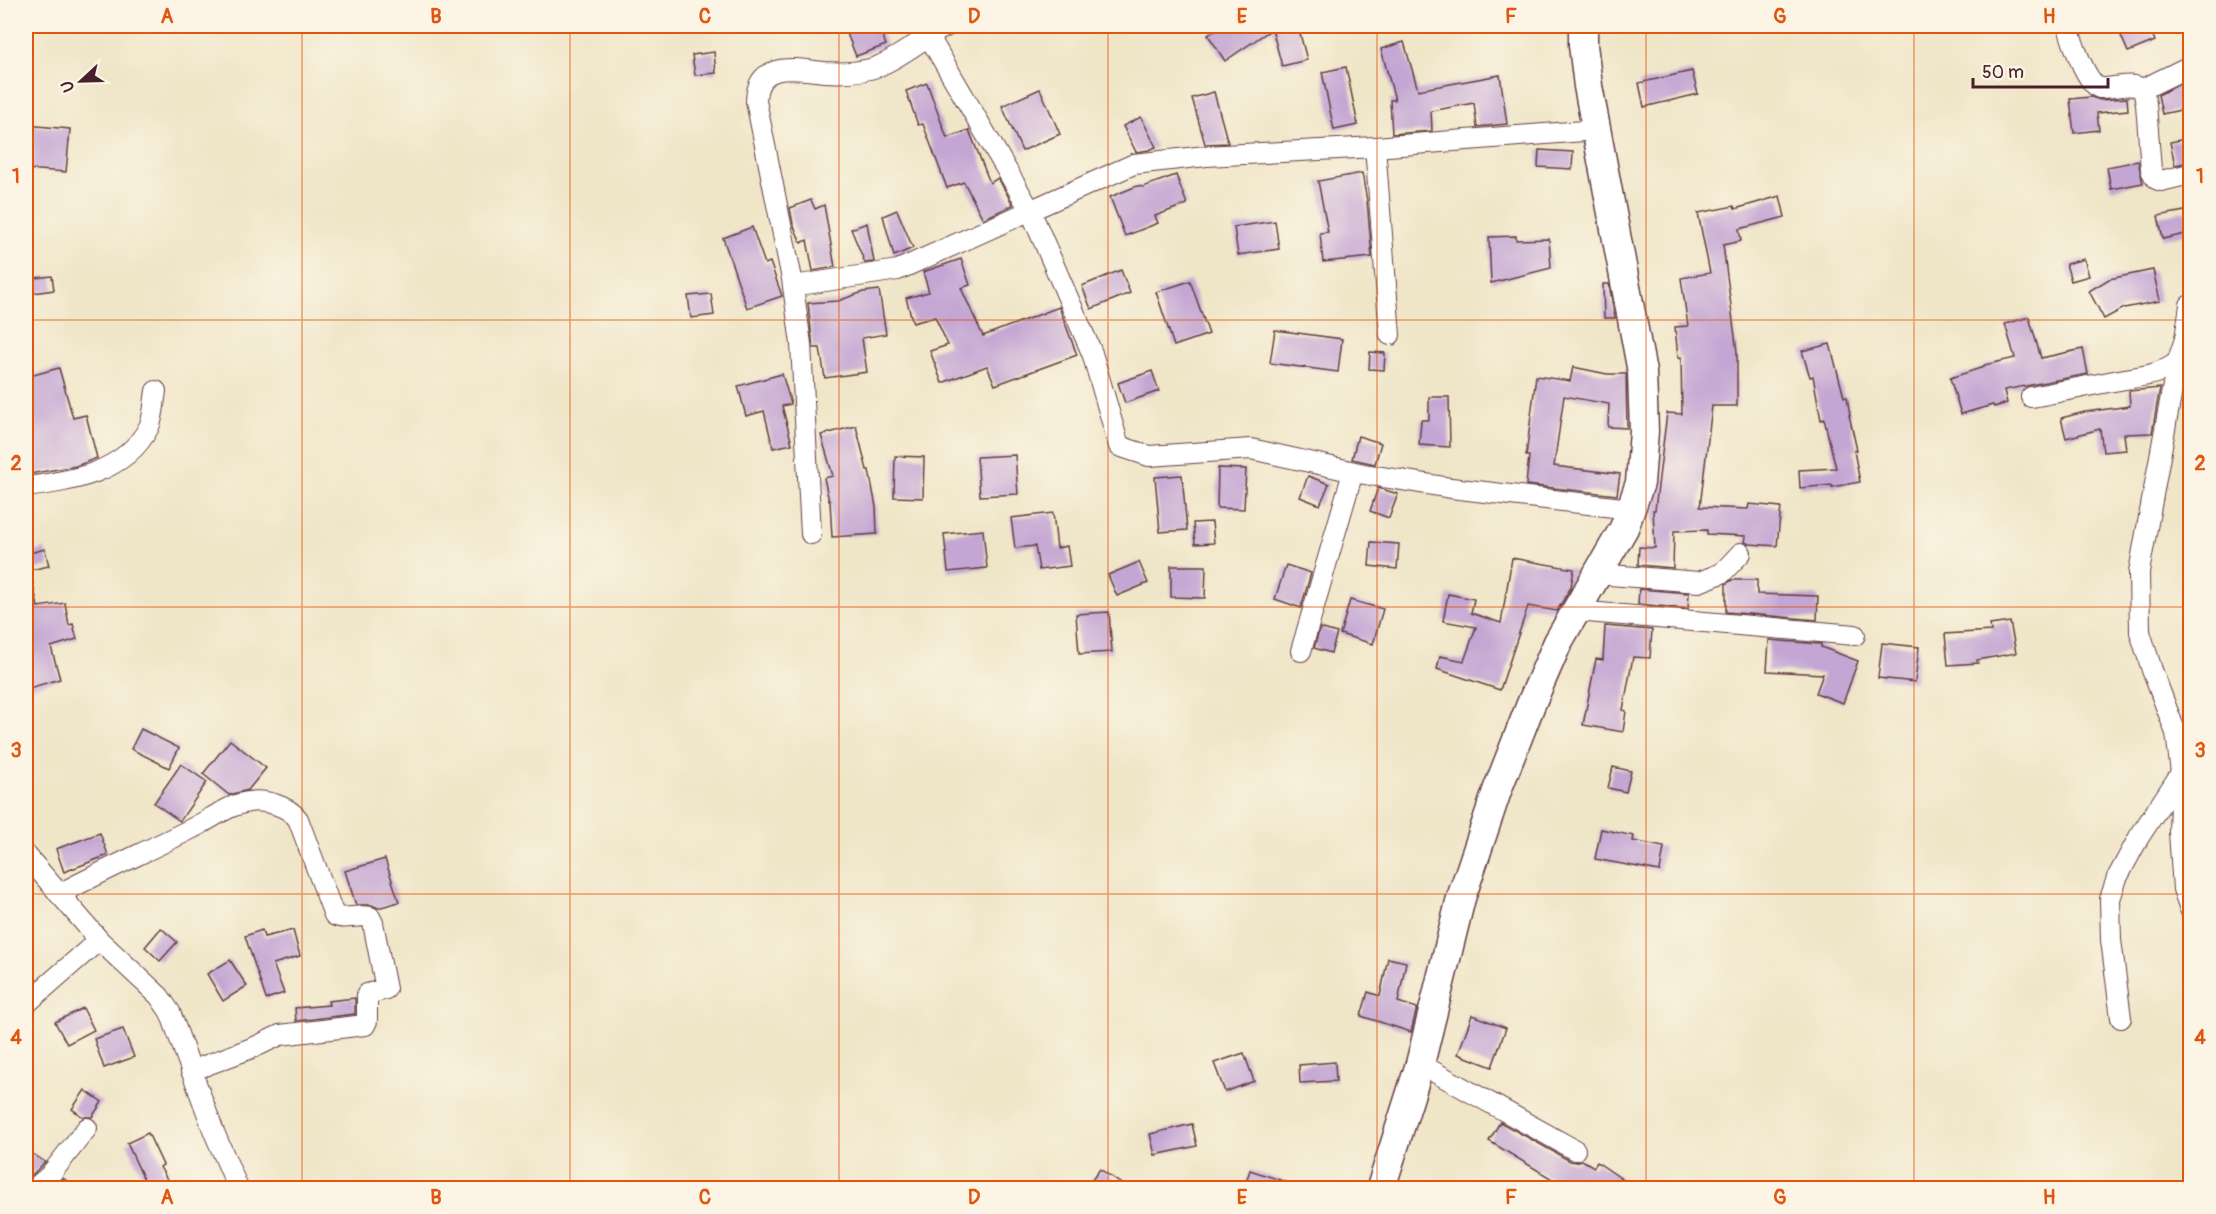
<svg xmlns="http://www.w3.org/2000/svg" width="2216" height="1214" viewBox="0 0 2216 1214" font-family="Pangolin,sans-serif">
<rect width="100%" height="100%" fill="#fcf5e5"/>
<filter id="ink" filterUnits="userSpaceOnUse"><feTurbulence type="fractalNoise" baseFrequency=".0167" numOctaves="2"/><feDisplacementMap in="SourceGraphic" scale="12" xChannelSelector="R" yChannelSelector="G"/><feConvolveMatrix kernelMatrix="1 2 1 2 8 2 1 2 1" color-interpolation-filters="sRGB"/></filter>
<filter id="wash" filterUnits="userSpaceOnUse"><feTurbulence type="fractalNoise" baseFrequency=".008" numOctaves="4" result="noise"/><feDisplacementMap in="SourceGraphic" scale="24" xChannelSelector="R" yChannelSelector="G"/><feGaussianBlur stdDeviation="1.35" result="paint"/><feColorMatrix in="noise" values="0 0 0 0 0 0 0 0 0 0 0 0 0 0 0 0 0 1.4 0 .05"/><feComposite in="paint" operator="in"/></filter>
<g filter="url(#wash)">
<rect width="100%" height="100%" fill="#efe5c7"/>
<g id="blocks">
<g fill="#c3a6d3">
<path d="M844 26H879L886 45 856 56Z"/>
<path d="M1222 26H1298L1307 60 1282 66 1272 29 1225 61 1208 35Z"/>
<path d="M2117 26H2149L2155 41 2128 52Z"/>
<path d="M1404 42 1418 90 1500 75 1507 124 1477 127 1474 103 1431 111 1432 131 1392 134 1390 100H1395L1381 49Z"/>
<path d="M714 52 716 73 695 75 692 55Z"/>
<path d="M1346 67 1358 125 1334 130 1322 72Z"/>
<path d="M1692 71 1698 94 1644 107 1639 83Z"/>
<path d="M2190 79V108L2162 114 2158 95Z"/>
<path d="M927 83 947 138 969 130 990 183 998 178 1013 205 983 219 964 182 947 188 923 124 918 125 906 91Z"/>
<path d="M1040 89 1060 134 1022 151 1002 106Z"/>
<path d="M1214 92 1228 143 1205 144 1192 98Z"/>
<path d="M2091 97 2100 100 2127 98 2128 110 2097 113 2099 130 2074 133 2070 99Z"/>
<path d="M1141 117 1156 147 1149 150 1136 152 1123 126Z"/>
<path d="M26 125 70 129 66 172 26 169Z"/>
<path d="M2190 138V162L2175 165 2170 142Z"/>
<path d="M1539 150 1573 152 1572 169 1538 167Z"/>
<path d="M2138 161 2143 183 2111 189 2107 167Z"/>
<path d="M1362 173 1367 201 1372 257 1323 262 1320 233 1328 232 1318 181Z"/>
<path d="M1176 175 1187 204 1155 216 1158 223 1125 236 1110 197 1137 186 1143 187Z"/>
<path d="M1780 196 1785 217 1739 229 1741 241 1723 245 1737 352V406H1712L1700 507 1748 509 1749 504 1781 507 1777 546 1749 544 1745 542 1746 536 1707 534V530L1674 531 1673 568 1638 565 1639 547 1655 548 1653 510H1655L1667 413 1682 414 1681 357 1678 358 1675 327 1688 326 1681 278 1710 273 1698 213 1734 206 1735 209Z"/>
<path d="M811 200 815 209 824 205 835 267 813 271 807 240 801 243 793 224 790 208Z"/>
<path d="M897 210 913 248 894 256 883 216Z"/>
<path d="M2190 210V233L2163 239 2158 216Z"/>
<path d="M1275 221 1279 249 1238 255 1234 227Z"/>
<path d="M867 223 874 262 865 263 851 229Z"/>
<path d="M752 227 765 264 770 262 782 296 747 308 723 238Z"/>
<path d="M1516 236V240L1549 239 1551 268 1491 283 1489 237Z"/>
<path d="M961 259 970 285 961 288 983 336 1059 307 1077 355 995 385 987 366 942 383 930 351 948 345 935 317 913 323 906 298 929 292 923 272Z"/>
<path d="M2084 259 2089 276 2071 281 2066 264Z"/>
<path d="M1121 270 1130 293 1091 309 1082 286Z"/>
<path d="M2153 270 2160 301 2124 308 2104 319 2089 291 2109 279Z"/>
<path d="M52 276 54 290 26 294V279Z"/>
<path d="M1190 281 1209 334 1174 346 1156 292Z"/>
<path d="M1603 284H1609L1615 318H1604Z"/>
<path d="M879 290 886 334 862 338 867 372 825 378 820 348H813L808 303 838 301 863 292Z"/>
<path d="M711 294 714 315 691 318 688 296Z"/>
<path d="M2029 317 2041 358 2083 349 2088 374 2004 390 2007 403 1994 407 1993 405 1961 414 1950 378 1984 367V365L2015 358 2005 324Z"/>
<path d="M1275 330 1342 339 1338 372 1270 363Z"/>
<path d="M1830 344 1844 397H1847L1850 415H1849L1857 450 1854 451 1860 482 1832 487V485L1800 488 1799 470 1836 468 1824 419 1821 420 1813 376 1810 377 1802 351Z"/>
<path d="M1370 352 1385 353 1384 370 1369 369Z"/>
<path d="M1573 367 1607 374H1626L1627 428 1608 427 1609 404 1564 396 1554 466 1620 474 1617 495 1526 485 1529 456H1526L1536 376 1570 381Z"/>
<path d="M59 368 73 418 86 415 97 458 76 466 29 474 26 461V377Z"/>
<path d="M1152 371 1159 391 1125 403 1118 383Z"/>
<path d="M782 374 791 404 782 406 792 444 773 448 764 411 746 416 738 386Z"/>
<path d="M2160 388 2152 433 2124 434 2126 450 2103 452 2100 429 2066 438 2061 418 2085 412 2130 406 2129 391Z"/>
<path d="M1429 397H1449L1450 447 1419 445 1421 420H1429Z"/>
<path d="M856 426 867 470H869L876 507 877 534 832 537 830 501H829L824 478 833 476 821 435Z"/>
<path d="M1358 436 1381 443 1375 464 1352 459Z"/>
<path d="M1015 455 1018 494 980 496 977 457Z"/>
<path d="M895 456 924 457 923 498 894 497Z"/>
<path d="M1218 468 1246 469 1244 509 1217 508Z"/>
<path d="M1182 475 1187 530 1160 532 1155 477Z"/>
<path d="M1308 476 1329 484 1320 505 1300 497Z"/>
<path d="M1378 488 1398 494 1389 518 1370 511Z"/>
<path d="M1053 513 1057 548 1067 546 1070 566 1039 570 1035 546 1015 548 1011 518Z"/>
<path d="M1212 522 1214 543 1195 544 1193 523Z"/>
<path d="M983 530 987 568 948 572 944 534Z"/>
<path d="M1371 542 1399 544 1397 569 1369 566Z"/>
<path d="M45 549 49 566 26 571V554Z"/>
<path d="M1512 558 1574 569 1571 587 1557 611 1528 606 1500 690 1437 669 1440 656 1464 661 1476 627 1443 621 1448 594 1474 599 1471 613 1501 623Z"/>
<path d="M1139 562 1148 583 1117 596 1108 575Z"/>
<path d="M1286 565 1311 573 1301 608 1275 599Z"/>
<path d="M1171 566H1206L1205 598 1171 597Z"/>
<path d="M32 580 38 607 65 603 69 625 73 624 77 639 51 647 60 679 26 689V581Z"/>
<path d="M1732 580H1757V594L1818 596 1817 620 1726 612V584Z"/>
<path d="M1639 589 1689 593 1688 609 1638 604Z"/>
<path d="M1350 600 1383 609 1373 644 1340 634Z"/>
<path d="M1109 612 1112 652 1079 654 1076 614Z"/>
<path d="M2010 622 2016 653 1977 660 1978 663 1948 665 1945 634 1991 631 1990 625Z"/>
<path d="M1605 626 1652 630 1650 658 1633 657 1623 710 1626 711 1623 732 1583 725 1596 659 1603 660Z"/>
<path d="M1320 628 1337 633 1331 653 1314 648Z"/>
<path d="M1769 640 1821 644V647L1858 661 1843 703 1816 693 1823 674 1767 671Z"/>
<path d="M1882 643 1919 647 1915 682 1878 678Z"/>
<path d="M141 729 179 748 169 768 131 749Z"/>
<path d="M230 740 266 768 248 790 229 795 203 774Z"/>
<path d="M181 764 207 782 180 821 154 803Z"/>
<path d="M1613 767 1631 771 1626 792 1608 788Z"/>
<path d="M1601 829 1634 836 1633 841 1664 847 1660 871 1595 859Z"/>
<path d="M100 833 108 855 64 872 56 849Z"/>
<path d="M385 859 399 902 378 908 372 905H356L345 871Z"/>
<path d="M161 928 177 942 160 961 145 947Z"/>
<path d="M262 930 264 937 293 930 300 956 273 964 284 993 266 999 245 936Z"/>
<path d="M1388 958 1406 962 1398 1002 1417 1008 1411 1032 1361 1016 1368 992 1380 996Z"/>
<path d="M230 960 247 986 223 1001 207 974Z"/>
<path d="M355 998V1014L296 1021 295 1008 329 1005 328 1001Z"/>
<path d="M83 1008 94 1030 67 1044 55 1022Z"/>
<path d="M1472 1015 1506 1028 1492 1067 1458 1054Z"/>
<path d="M123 1029 134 1057 104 1068 94 1039Z"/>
<path d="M1244 1053 1254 1081 1225 1092 1214 1063Z"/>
<path d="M1335 1062 1336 1081 1300 1083 1299 1065Z"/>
<path d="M85 1090 102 1102 92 1117H83L72 1109Z"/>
<path d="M1500 1122 1570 1161 1576 1162 1582 1160 1594 1167 1597 1162 1635 1188H1567L1489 1141Z"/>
<path d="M1192 1124 1197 1146 1155 1155 1150 1134Z"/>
<path d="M148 1133 163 1165 160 1167 172 1188H148L127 1143Z"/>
<path d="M33 1154 45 1162 32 1175 26 1170V1165Z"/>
<path d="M1100 1169 1127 1188H1086Z"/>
<path d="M1250 1170 1298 1186V1188H1244Z"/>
<path d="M63 1178 76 1188H53Z"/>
</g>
</g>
</g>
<g filter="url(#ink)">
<use href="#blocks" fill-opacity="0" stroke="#633d42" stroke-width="1.5"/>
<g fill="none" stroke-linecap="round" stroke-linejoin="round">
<defs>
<g id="street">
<path d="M2068 26C2071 38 2087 86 2100 88 2115 89 2130 81 2143 89L2146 104 2151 170 2156 179 2161 181 2190 174"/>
<path d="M928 35 1030 210 1092 353 1119 446 1149 456 1251 449 1364 474 1451 488 1631 509"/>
<path d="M2143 89 2190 66"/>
<path d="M1375 147 1390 335"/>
<path d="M793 286 898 270 1134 164 1206 156 1375 147 1597 130"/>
<path d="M2190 333 2185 339 2177 363 2139 572 2140 632 2152 670 2176 733 2181 773 2179 832 2183 889 2190 909"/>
<path d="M2185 339 2190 305"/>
<path d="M2031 397C2059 392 2087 386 2114 381 2139 376 2155 377 2177 363"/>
<path d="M26 487C72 481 125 473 149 427 154 417 154 402 156 391"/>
<path d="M811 534 801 344 792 279 756 101C757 60 796 69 824 72 842 73 863 73 879 66 901 57 924 37 947 26"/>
<path d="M1597 574 1699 582 1722 573 1741 553"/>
<path d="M1576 611 1855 635"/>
<path d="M1301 651 1353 472"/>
<path d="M26 855 99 940 159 996 170 1012 214 1132 238 1188"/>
<path d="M59 894C103 871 147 851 191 829 210 820 227 805 249 802 265 799 288 806 298 819L334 915C344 921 358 914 370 917L373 923 386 989 367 994V1021L365 1025 280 1035 257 1046 191 1071"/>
<path d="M26 1004 99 940"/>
<path d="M2121 1018 2111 940 2110 899 2117 878 2139 837 2181 773"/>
<path d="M1420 1064 1575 1150"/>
<path d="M35 1188 50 1175 87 1128"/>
</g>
<path id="secondary" d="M1381 1188 1420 1064 1461 898 1498 788 1531 704 1558 642 1624 528 1640 483 1644 431 1642 372 1588 86 1583 45V26"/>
</defs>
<use href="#street" stroke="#633d42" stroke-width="22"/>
<use href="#secondary" stroke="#633d42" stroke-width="31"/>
<use href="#street" stroke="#fff" stroke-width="20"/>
<use href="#secondary" stroke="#fff" stroke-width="28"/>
</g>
</g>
<path fill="none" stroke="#e0560e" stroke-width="1.5" stroke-opacity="0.55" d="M302 26V1188M570 26V1188M839 26V1188M1108 26V1188M1377 26V1188M1646 26V1188M1914 26V1188M26 320H2190M26 607H2190M26 894H2190"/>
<rect width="2216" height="1214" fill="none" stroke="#fcf5e5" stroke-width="66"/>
<g transform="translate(81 81) rotate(248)" stroke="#fcf5e5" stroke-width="4.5" paint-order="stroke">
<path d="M0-4.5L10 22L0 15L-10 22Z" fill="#4a1f2b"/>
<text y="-9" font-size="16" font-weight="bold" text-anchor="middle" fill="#4a1f2b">U</text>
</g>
<path d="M1973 78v9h135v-9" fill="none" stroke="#4a1f2b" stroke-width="3"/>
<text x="1982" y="78" font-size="18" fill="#4a1f2b" stroke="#fcf5e5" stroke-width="4.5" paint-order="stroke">50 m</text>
<rect x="33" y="33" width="2150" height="1148" fill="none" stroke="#e0560e" stroke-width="2"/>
<g font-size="20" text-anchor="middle" font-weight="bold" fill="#e0560e">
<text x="167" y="23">A</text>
<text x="436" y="23">B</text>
<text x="705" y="23">C</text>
<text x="974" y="23">D</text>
<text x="1242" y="23">E</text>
<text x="1511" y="23">F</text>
<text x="1780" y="23">G</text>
<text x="2049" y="23">H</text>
<text x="16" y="183">1</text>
<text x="2200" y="183">1</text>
<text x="16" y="470">2</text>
<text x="2200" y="470">2</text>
<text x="16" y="757">3</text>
<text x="2200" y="757">3</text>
<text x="16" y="1044">4</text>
<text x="2200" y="1044">4</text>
<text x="167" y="1204">A</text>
<text x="436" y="1204">B</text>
<text x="705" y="1204">C</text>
<text x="974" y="1204">D</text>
<text x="1242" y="1204">E</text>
<text x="1511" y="1204">F</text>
<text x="1780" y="1204">G</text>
<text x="2049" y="1204">H</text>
</g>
</svg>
